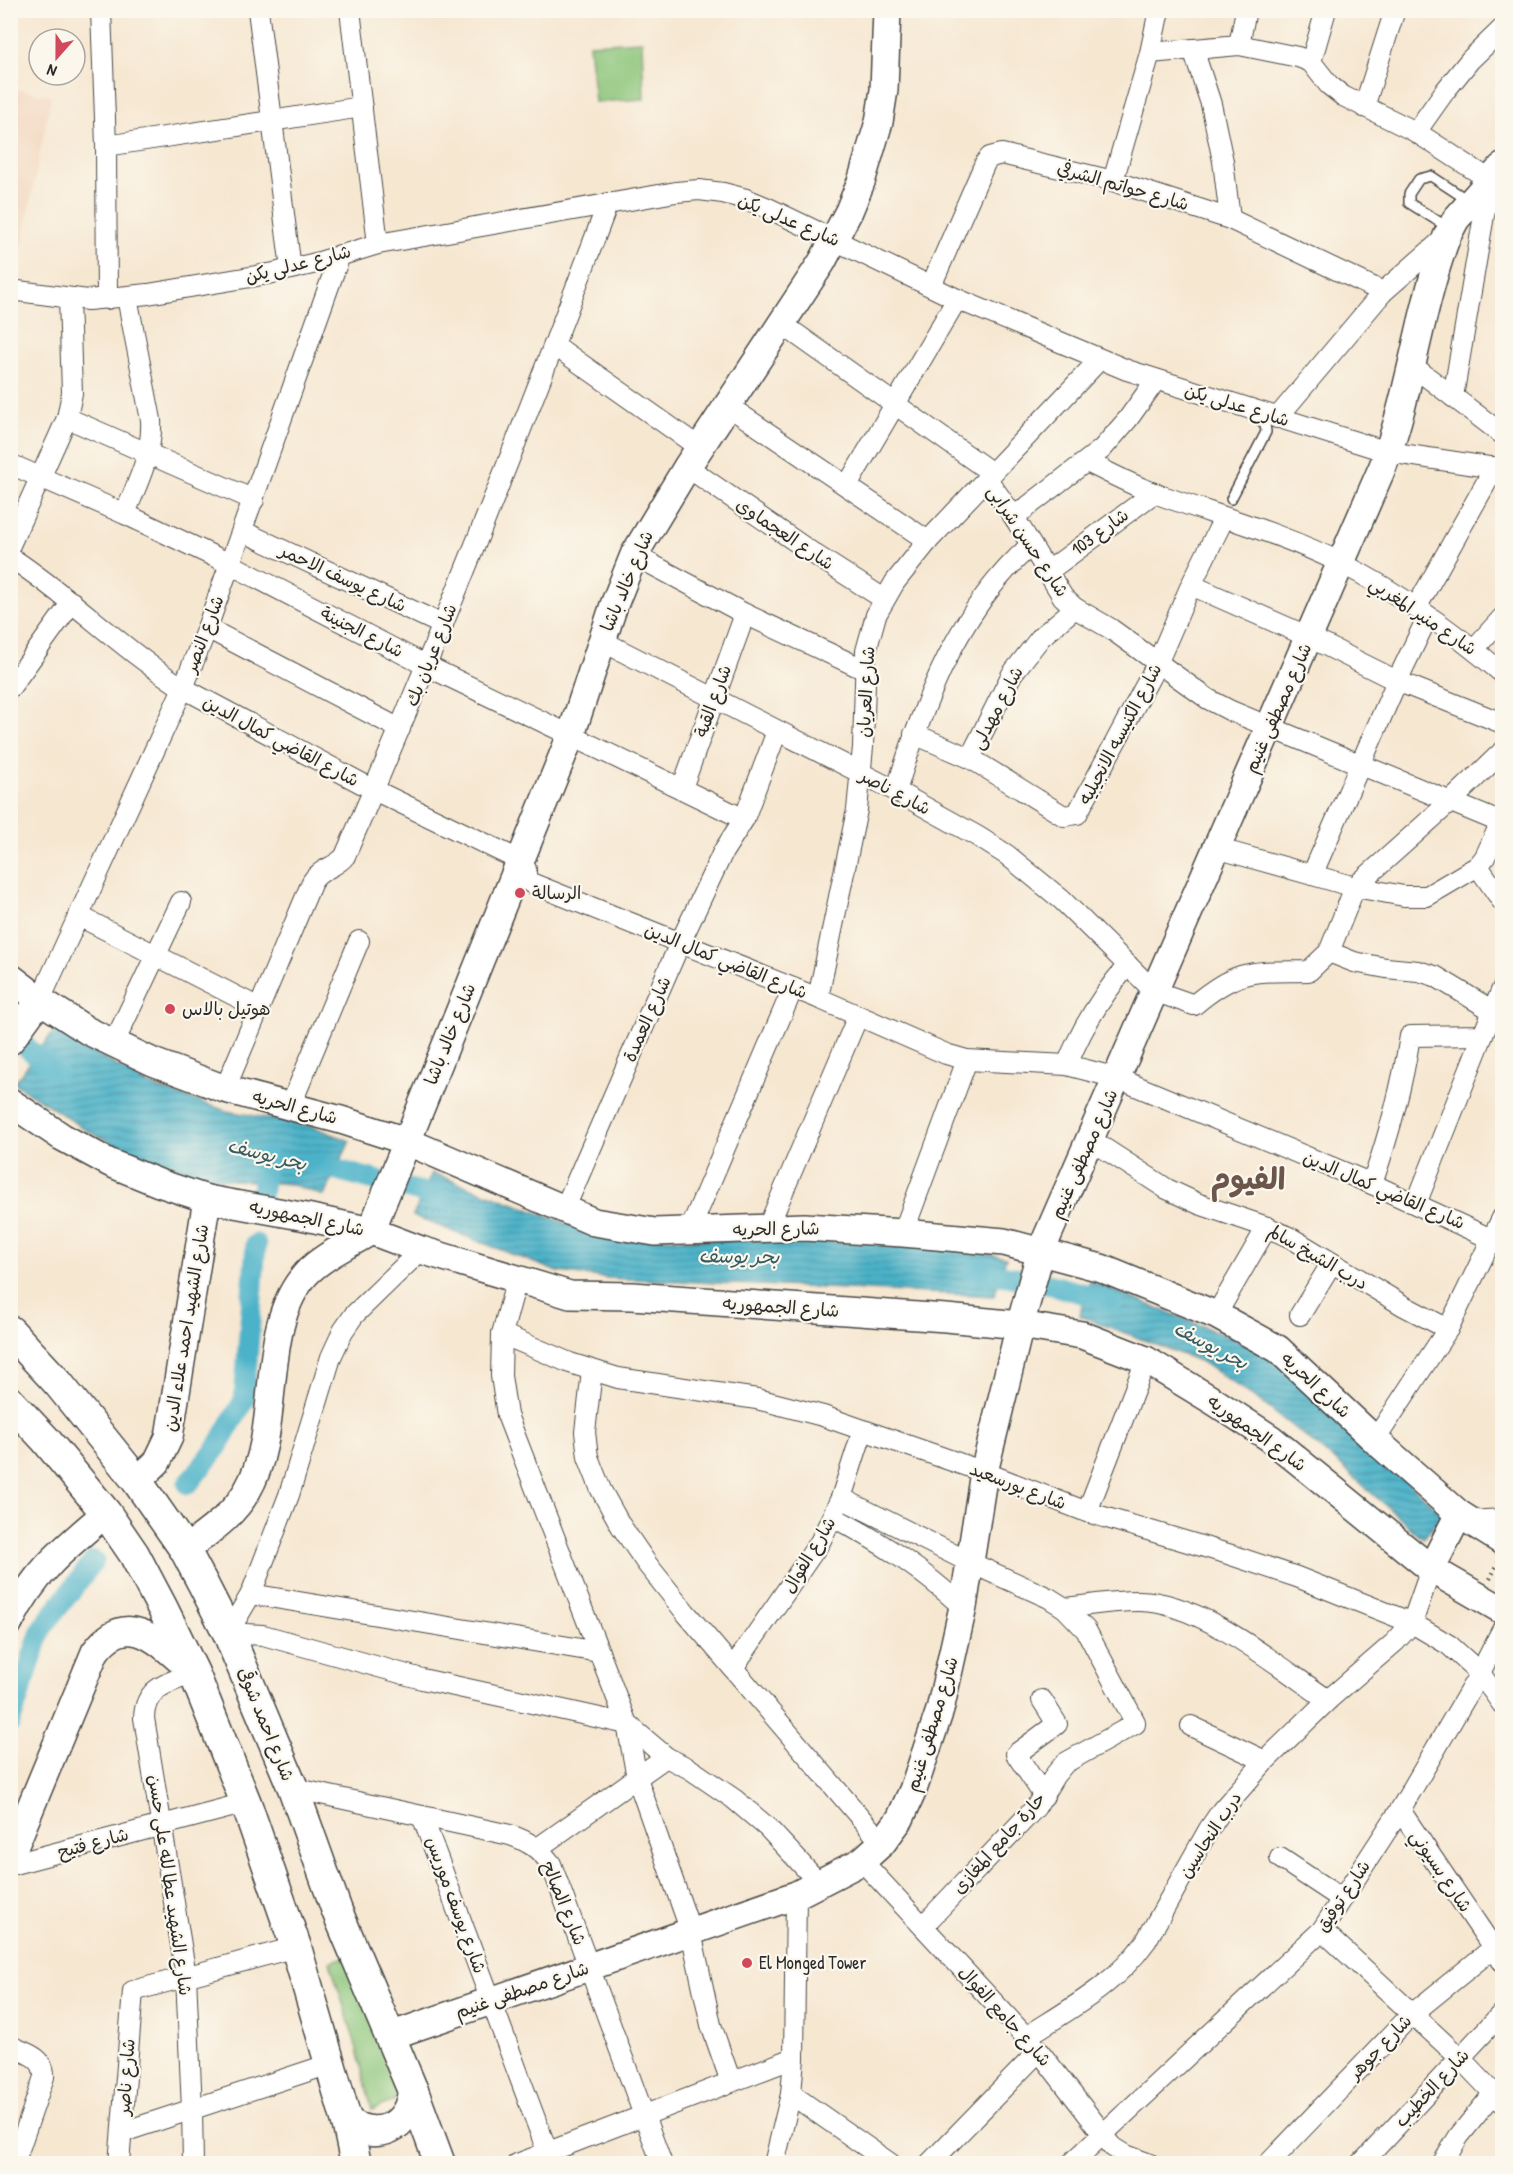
<svg xmlns="http://www.w3.org/2000/svg" width="1513" height="2174" viewBox="0 0 1513 2174" font-family="'Patrick Hand','Playpen Sans Arabic',sans-serif">
<defs>
<pattern id="water-rules" width="6" height="5" patternUnits="userSpaceOnUse" patternTransform="scale(1.5)"><rect width="6" height="5" fill="#4bb2c9"/><path d="M0 2.5h6" fill="none" stroke="#3f91a3"/></pattern>
</defs>
<rect width="100%" height="100%" fill="#fbf7ec"/>
<filter id="ink" filterUnits="userSpaceOnUse"><feTurbulence type="fractalNoise" baseFrequency=".0167" numOctaves="2"/><feDisplacementMap in="SourceGraphic" scale="12" xChannelSelector="R" yChannelSelector="G"/><feConvolveMatrix kernelMatrix="1 2 1 2 8 2 1 2 1" color-interpolation-filters="sRGB"/></filter>
<filter id="wash" filterUnits="userSpaceOnUse"><feTurbulence type="fractalNoise" baseFrequency=".008" numOctaves="4" result="noise"/><feDisplacementMap in="SourceGraphic" scale="24" xChannelSelector="R" yChannelSelector="G"/><feGaussianBlur stdDeviation="1.35" result="paint"/><feColorMatrix in="noise" values="0 0 0 0 0 0 0 0 0 0 0 0 0 0 0 0 0 1.4 0 .05"/><feComposite in="paint" operator="in"/></filter>
<g filter="url(#wash)">
<rect width="100%" height="100%" fill="#f6e7d1"/>
<path fill="#f2d5bd" d="M18 89 51 96 22 245 10 243V108L14 109Z"/>
<g fill="#8bc57a" stroke="#5b7852" stroke-width="1.5">
<path d="M642 41 644 99 595 102 589 44Z"/>
<path d="M350 1955 400 2098 372 2110 355 2042 330 1962Z"/>
</g>
<g fill="url(#water-rules)" stroke="#3b6e7a" stroke-width="1.5">
<path d="M55 1030 151 1086 227 1111 311 1126 350 1141 324 1196 291 1184 221 1179 150 1162 88 1131 14 1083Z"/>
<path d="M432 1173 592 1233 684 1239 950 1245 1006 1258 994 1296 609 1278 558 1272 413 1216Z"/>
<path d="M1090 1281 1242 1342 1279 1362 1444 1515 1432 1527 1423 1539 1337 1462 1260 1401 1202 1362 1080 1316 1084 1293Z"/>
</g>
<g fill="none" stroke-linecap="round" stroke-linejoin="round">
<g stroke="#4bb2c9" stroke-width="21">
<path d="M10 1034 57 1072"/>
<path d="M310 1163 432 1195 450 1202"/>
<path d="M260 1202 267 1155"/>
<path d="M973 1272C1020 1276 1067 1287 1112 1303"/>
<path d="M188 1484 218 1446 244 1400 256 1244"/>
<path d="M10 1723 42 1628 94 1561"/>
</g>
</g>
</g>
<g filter="url(#ink)">
<g fill="none" stroke-linecap="round" stroke-linejoin="round">
<defs>
<g id="lane">
<path d="M1449 228 1409 203V194L1419 179 1431 176 1469 201"/>
<path d="M1231 499 1266 432 1265 424 1256 417"/>
</g>
<g id="street">
<path d="M101 10 106 146 107 299"/>
<path d="M258 10 291 269"/>
<path d="M350 10 378 244"/>
<path d="M1239 45 1246 10"/>
<path d="M1193 49 1211 104 1223 161 1230 219"/>
<path d="M1150 53 1239 45 1298 57 1311 62 1329 85 1343 96 1416 132 1490 180 1453 397"/>
<path d="M1311 62 1326 10"/>
<path d="M1364 107 1395 10"/>
<path d="M1416 132 1445 91 1470 60 1502 29"/>
<path d="M106 146 362 107"/>
<path d="M1113 181 1150 53 1159 10"/>
<path d="M931 286 985 163 990 157 1002 154 1113 181 1230 219 1383 292"/>
<path d="M10 290 88 300 148 294 274 273 316 263 378 244 676 192 699 190 723 193 746 199 768 208 957 299 1127 370 1388 452 1502 469"/>
<path d="M782 324 992 473"/>
<path d="M554 345 700 448"/>
<path d="M1410 364 1502 434"/>
<path d="M728 406 928 541"/>
<path d="M67 418 254 500"/>
<path d="M1277 418 1383 292 1447 236"/>
<path d="M1087 462C1110 473 1133 486 1157 494 1218 516 1283 534 1341 563 1397 592 1454 632 1502 673"/>
<path d="M10 464 125 514 230 564 427 666 744 819"/>
<path d="M687 467 817 556 884 599"/>
<path d="M987 479 1014 517 1063 597 1075 608 1111 629 1208 699 1231 711 1502 823"/>
<path d="M847 486 957 299"/>
<path d="M125 514C137 483 153 454 151 420L127 297"/>
<path d="M1014 517 1102 449 1128 419 1156 380"/>
<path d="M242 531 443 625"/>
<path d="M10 545 67 418 72 393 69 298"/>
<path d="M634 555 745 614 865 670"/>
<path d="M10 557C71 597 122 649 183 688L374 790 521 861 526 869V879L531 883 818 998 946 1054 967 1060 1067 1065 1117 1078 1372 1184 1502 1244"/>
<path d="M1047 572 1154 493"/>
<path d="M1191 585 1309 637 1397 681 1502 723"/>
<path d="M1416 608 1495 467"/>
<path d="M207 628 400 729"/>
<path d="M602 641 896 791 977 836 1007 855 1062 900 1154 991 1194 1005C1239 967 1254 972 1309 971L1329 952 1355 887 1450 802 1502 752"/>
<path d="M1474 649 1502 618"/>
<path d="M10 688 72 602"/>
<path d="M914 734 970 758 1064 816 1077 814 1157 664 1191 585 1224 518"/>
<path d="M970 758 1012 674 1041 637 1075 608"/>
<path d="M682 788 745 614"/>
<path d="M896 791C924 702 958 609 1031 545"/>
<path d="M1216 848 1355 887 1404 896H1427L1478 866 1485 857 1501 822"/>
<path d="M1478 866 1502 901"/>
<path d="M1312 875 1397 681 1428 616"/>
<path d="M79 916 259 1008"/>
<path d="M1329 952 1354 962 1386 968 1418 971 1435 976 1493 1011"/>
<path d="M818 998 857 810 863 747 866 651 876 615 895 582 928 541 1099 360"/>
<path d="M40 1000 183 688 207 628 340 255"/>
<path d="M113 1045 181 902"/>
<path d="M1067 1065C1082 1027 1101 996 1128 965"/>
<path d="M225 1089 312 882C320 868 336 868 345 856 439 641 525 423 608 203"/>
<path d="M290 1107 359 941"/>
<path d="M1091 1140 1167 1189 1199 1204 1267 1227 1291 1238 1404 1306 1448 1329"/>
<path d="M1372 1184C1389 1135 1402 1088 1410 1036L1483 1035 1502 989"/>
<path d="M1416 1204 1483 1035"/>
<path d="M564 1210 680 943 723 852 744 819 777 731"/>
<path d="M768 1227 858 1016"/>
<path d="M689 1232 793 988"/>
<path d="M903 1233 967 1060"/>
<path d="M421 1250 354 1315 343 1331 331 1357 289 1495 251 1594 228 1633 263 1635 422 1679 627 1724 666 1757 690 1769 734 1799 767 1827 819 1883"/>
<path d="M517 1279 502 1334 501 1376 507 1415 627 1724 637 1778 691 1932 711 2025 731 2082"/>
<path d="M1216 1315 1267 1227"/>
<path d="M1300 1315 1331 1264"/>
<path d="M502 1334 570 1363 618 1378 757 1399 823 1416 984 1472 1087 1512 1228 1554 1297 1577 1412 1623 1449 1645 1480 1673 1502 1704"/>
<path d="M592 1371 585 1432 588 1457 601 1490 621 1526 647 1564 686 1613 882 1843"/>
<path d="M1375 1440 1448 1329 1502 1218"/>
<path d="M841 1498 971 1563 1049 1598 1065 1608 1086 1630 1135 1722V1724L1065 1763 1055 1775 1036 1807 923 1926"/>
<path d="M1087 1512 1146 1360"/>
<path d="M833 1517C883 1543 921 1569 963 1607"/>
<path d="M1470 1521 1502 1519"/>
<path d="M251 1594 599 1652"/>
<path d="M1065 1608C1089 1605 1114 1601 1139 1601 1200 1601 1278 1666 1328 1700"/>
<path d="M733 1668 820 1542 841 1498 863 1430"/>
<path d="M1042 1700 1057 1724 1016 1754 1044 1796"/>
<path d="M1191 1726 1265 1761"/>
<path d="M293 1788 510 1835C528 1841 540 1849 551 1864L662 2164"/>
<path d="M1400 1810 1502 1961"/>
<path d="M422 1816 552 2164"/>
<path d="M538 1848 666 1757"/>
<path d="M1280 1858 1342 1899"/>
<path d="M862 1861 1039 2051 1113 2147 1126 2155 1150 2164"/>
<path d="M10 1865 246 1803"/>
<path d="M1322 1930 1460 2058 1502 2102"/>
<path d="M1026 2037C1071 2008 1115 1985 1146 1941L1209 1829 1222 1810 1265 1761 1328 1700 1395 1642 1412 1623 1431 1569"/>
<path d="M10 2046C26 2053 45 2057 44 2077L14 2164"/>
<path d="M791 2094 891 2164"/>
<path d="M123 2132 330 2064"/>
<path d="M119 2164 133 1991 296 1947"/>
<path d="M193 2164 192 2109 186 1976 144 1718C145 1686 169 1683 194 1673"/>
<path d="M517 2164 794 2058"/>
<path d="M774 2164 791 2094 794 2058 796 1895"/>
<path d="M929 2164 1039 2051"/>
<path d="M1071 2164 1322 1930 1400 1810 1480 1673 1502 1630"/>
<path d="M1268 2164 1412 2014 1502 1941"/>
<path d="M1361 2164 1502 2013"/>
<path d="M1442 2164 1459 2136 1494 2093"/>
</g>
<g id="secondary">
<path d="M10 977 40 1000 88 1031 153 1062 225 1089 341 1120 406 1141 594 1222 655 1232 804 1227 903 1233 1004 1242 1101 1268 1216 1315 1278 1349 1375 1440 1459 1514 1502 1541"/>
<path d="M10 1041 40 1000"/>
<path d="M10 1102 62 1137 110 1163 159 1183 207 1199 306 1217 371 1231 421 1250 570 1295 632 1296 946 1318 1020 1325 1082 1335 1146 1360 1215 1402 1270 1438 1431 1569 1502 1610"/>
<path d="M137 1481 157 1462 169 1437 207 1199"/>
<path d="M185 1550C208 1532 232 1517 247 1491 284 1428 257 1328 306 1274 321 1257 352 1243 371 1231L571 735 614 605 634 555 687 467 822 262 849 211 861 182 879 122 884 90 887 10"/>
<path d="M1431 1569 1459 1514"/>
<path d="M10 1621C35 1571 65 1548 106 1513"/>
<path d="M10 1857 95 1652C129 1606 162 1645 192 1671"/>
<path d="M390 2036 796 1895 862 1861 882 1843 900 1819 913 1790 940 1710 963 1607 984 1472 1020 1325 1041 1251 1383 466C1411 392 1419 310 1447 236L1456 219 1502 167"/>
</g>
<g id="primary">
<path d="M10 1331 58 1383 137 1481 185 1550 203 1584 228 1633 293 1788 337 1911 413 2091 440 2164"/>
<path d="M10 1402 45 1439 106 1513 134 1554 163 1609 194 1673 246 1803 296 1947 347 2122 356 2164"/>
<path d="M347 2122C377 2142 409 2128 413 2091"/>
</g>
</defs>
<use href="#lane" stroke="#494744" stroke-width="12"/>
<use href="#street" stroke="#494744" stroke-width="22"/>
<use href="#secondary" stroke="#494744" stroke-width="30"/>
<use href="#primary" stroke="#494744" stroke-width="33"/>
<path stroke="#494744" stroke-width="4" stroke-dasharray="1.5 4.5" stroke-linecap="butt" d="M1490 1579 1499 1561"/>
<use href="#lane" stroke="#fff" stroke-width="9"/>
<use href="#street" stroke="#fff" stroke-width="20"/>
<use href="#secondary" stroke="#fff" stroke-width="27"/>
<use href="#primary" stroke="#fff" stroke-width="30"/>
</g>
</g>
<g fill="#d1495b" stroke="#fbf7ec" stroke-width="2">
<circle cx="520" cy="893" r="6"/>
<circle cx="170" cy="1009" r="6"/>
<circle cx="747" cy="1963" r="6"/>
</g>
<g text-anchor="middle" stroke-width="4.5" stroke-linejoin="round" paint-order="stroke">
<g font-size="18" fill="#2b2b2b" stroke="#fbf7ec">
<text transform="translate(1123 186) rotate(16)" y="6">شارع حواتم الشرفي</text>
<text transform="translate(789 220) rotate(23)" y="6">شارع عدلى يكن</text>
<text transform="translate(298 264) rotate(-14)" y="6">شارع عدلى يكن</text>
<text transform="translate(1237 405) rotate(17)" y="6">شارع عدلى يكن</text>
<text transform="translate(1100 532) rotate(-36)" y="6">شارع 103</text>
<text transform="translate(785 534) rotate(34)" y="6">شارع العجماوى</text>
<text transform="translate(1028 541) rotate(56)" y="6">شارع حسن شرابى</text>
<text transform="translate(343 578) rotate(25)" y="6">شارع يوسف الاحمر</text>
<text transform="translate(627 581) rotate(-67)" y="6">شارع خالد باشا</text>
<text transform="translate(1423 616) rotate(34)" y="6">شارع منير المغربي</text>
<text transform="translate(362 632) rotate(27)" y="6">شارع الجنينة</text>
<text transform="translate(204 634) rotate(-69)" y="6">شارع النصر</text>
<text transform="translate(431 655) rotate(-68)" y="6">شارع عريان بك</text>
<text transform="translate(866 692) rotate(-87)" y="6">شارع العريان</text>
<text transform="translate(713 701) rotate(-70)" y="6">شارع القبة</text>
<text transform="translate(997 708) rotate(-62)" y="6">شارع مهدلى</text>
<text transform="translate(1278 708) rotate(-66)" y="6">شارع مصطفى غنيم</text>
<text transform="translate(1120 734) rotate(-62)" y="6">شارع الكنيسه الانجيليه</text>
<text transform="translate(281 741) rotate(28)" y="6">شارع القاضي كمال الدين</text>
<text transform="translate(895 792) rotate(28)" y="6">شارع ناصر</text>
<text transform="translate(726 961) rotate(22)" y="6">شارع القاضي كمال الدين</text>
<text transform="translate(647 1019) rotate(-66)" y="6">شارع العمدة</text>
<text transform="translate(450 1034) rotate(-68)" y="6">شارع خالد باشا</text>
<text transform="translate(295 1107) rotate(15)" y="6">شارع الحريه</text>
<text transform="translate(1084 1154) rotate(-66)" y="6">شارع مصطفى غنيم</text>
<text transform="translate(1384 1190) rotate(23)" y="6">شارع القاضي كمال الدين</text>
<text transform="translate(307 1218) rotate(12)" y="6">شارع الجمهوريه</text>
<text transform="translate(776 1229) rotate(-1)" y="6">شارع الحريه</text>
<text transform="translate(1318 1257) rotate(30)" y="6">درب الشيخ سالم</text>
<text transform="translate(781 1307) rotate(4)" y="6">شارع الجمهوريه</text>
<text transform="translate(186 1328) rotate(-81)" y="6">شارع الشهيد احمد علاء الدين</text>
<text transform="translate(1316 1385) rotate(43)" y="6">شارع الحريه</text>
<text transform="translate(1257 1433) rotate(36)" y="6">شارع الجمهوريه</text>
<text transform="translate(1018 1486) rotate(21)" y="6">شارع بورسعيد</text>
<text transform="translate(809 1555) rotate(-59)" y="6">شارع الفوال</text>
<text transform="translate(266 1724) rotate(68)" y="6">شارع احمد شوقى</text>
<text transform="translate(932 1724) rotate(-73)" y="6">شارع مصطفى غنيم</text>
<text transform="translate(1210 1835) rotate(-57)" y="6">درب النحاسين</text>
<text transform="translate(93 1843) rotate(-15)" y="6">شارع فتيح</text>
<text transform="translate(999 1843) rotate(-48)" y="6">حارة جامع المغازى</text>
<text transform="translate(1441 1871) rotate(56)" y="6">شارع بسيوني</text>
<text transform="translate(170 1885) rotate(82)" y="6">شارع الشهيد عطا لله على حسن</text>
<text transform="translate(1343 1896) rotate(-56)" y="6">شارع توفيق</text>
<text transform="translate(564 1903) rotate(68)" y="6">شارع الصالح</text>
<text transform="translate(456 1905) rotate(70)" y="6">شارع يوسف موريس</text>
<text transform="translate(522 1990) rotate(-19)" y="6">شارع مصطفى غنيم</text>
<text transform="translate(1005 2016) rotate(48)" y="6">شارع جامع الفوال</text>
<text transform="translate(1380 2047) rotate(-46)" y="6">شارع جوهر</text>
<text transform="translate(126 2077) rotate(-86)" y="6">شارع ناصر</text>
<text transform="translate(1432 2088) rotate(-47)" y="6">شارع الخطيب</text>
</g>
<g font-size="18" fill="#2b2b2b" stroke="#fbf7ec" text-anchor="start">
<text x="532" y="899">الرسالة</text>
<text x="182" y="1015">هوتيل بالاس</text>
<text x="759" y="1969">El Monged Tower</text>
</g>
<g font-size="20" font-style="italic" fill="#365a62" stroke="#fbf7ec">
<text transform="translate(267 1154) rotate(14)" y="7">بحر يوسف</text>
<text transform="translate(739 1256) rotate(1)" y="7">بحر يوسف</text>
<text transform="translate(1211 1345) rotate(28)" y="7">بحر يوسف</text>
</g>
<g font-size="30" font-weight="bold" fill="#6c564c" stroke="#fbf7ec">
<text x="1248" y="1189">الفيوم</text>
</g>
</g>
<rect width="1513" height="2174" fill="none" stroke="#fbf7ec" stroke-width="36"/>
<g transform="translate(57 57) rotate(201)"><circle r="28" fill="#fbf7ec" stroke="#a8a59f" stroke-width="1.5"/>
<path d="M0-4.5L10 22L0 15L-10 22Z" fill="#d1495b"/>
<text y="-9" font-size="16" font-weight="bold" text-anchor="middle" fill="#2b2b2b">N</text>
</g>
</svg>
